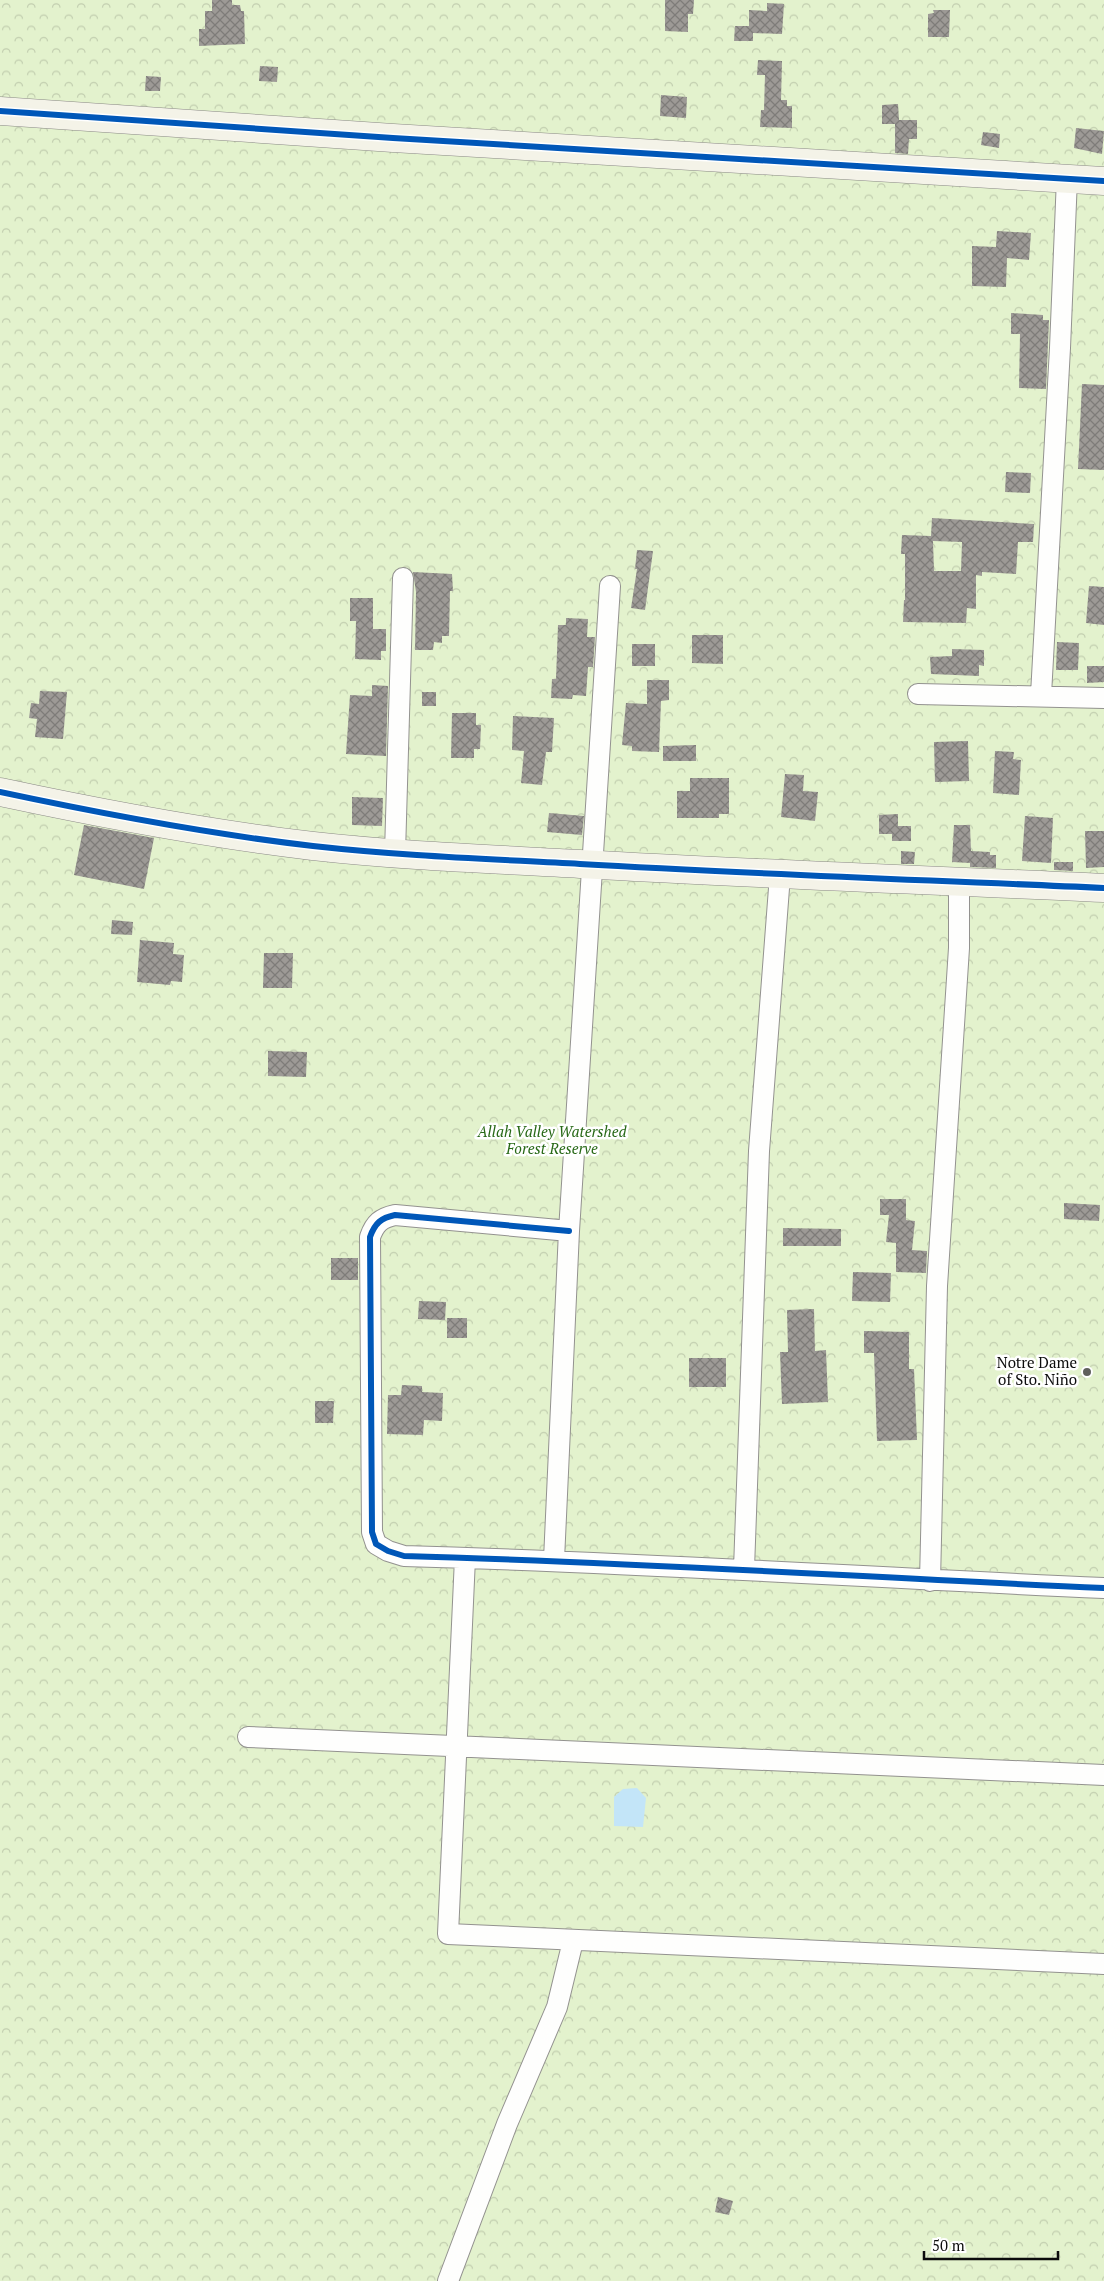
<svg xmlns="http://www.w3.org/2000/svg" width="1104" height="2281" font-family="'PT Serif',serif">
<defs>
<pattern id="park-crowns" width="20" height="18" patternUnits="userSpaceOnUse" patternTransform="scale(1.25)"><rect width="20" height="18" fill="#e3f2cd"/><path d="M2 6a3 3 0 1 1 6 0M12 15a3 3 0 1 1 6 0" fill="none" stroke="#c2ceaf"/></pattern>
<pattern id="building-cross-hatch" width="8" height="8" patternUnits="userSpaceOnUse" patternTransform="scale(1.25)"><rect width="8" height="8" fill="#9d9a96"/><path d="M0 0l8 8M0 8l8-8" fill="none" stroke="#7e7c79"/></pattern>
</defs>
<rect width="100%" height="100%" fill="#faf8f0"/>
<path fill="url(#park-crowns)" d="M0 0H1104V2281H0Z"/>
<path fill="#c3e5f8" d="M637 1788 646 1798 643 1827 614 1826V1797L623 1789Z"/>
<path fill="url(#building-cross-hatch)" fill-rule="evenodd" d="M212 0H232V5H240L241 11H244L245 44 199 46V29H205V11H212Z
M665 0H694L693 14H688V32L665 31Z
M767 3 784 4 782 34 753 33V41H734L735 26H749V10L767 11Z
M933 10H950L949 37H928V14L934 13Z
M758 60 782 61 781 100H787V106H792V128L760 127 761 110H764L765 75H757Z
M260 66 278 67 277 82 259 81Z
M146 76 161 77 160 91H145Z
M661 95 687 97 686 118 660 116Z
M898 104 899 120H917V139H909L908 154 895 153V124H882V105Z
M1076 128 1104 131 1102 154 1074 148Z
M983 132 1000 134 999 148 981 145Z
M997 231 1031 233 1029 260 1007 258 1006 287 972 286V246L996 247Z
M1011 313 1043 315V320H1049L1046 389 1019 388 1020 334H1011Z
M1082 384 1104 385V470L1078 469Z
M1006 472 1031 473 1030 493 1005 492Z
M932 518 1034 524 1033 542H1018L1016 574 982 572V576L976 575V609L967 608 966 623 903 622 904 600H905V554H901L902 535 931 536ZM933 541 962 542 961 571H934Z
M637 550 653 551 645 610 631 608 637 569H635Z
M413 572 452 574 453 591H450L449 636H442V643L434 642 433 650H415L416 592Z
M1089 586 1104 587V625L1086 623Z
M350 598H373V629H386V651H381V660L355 659 356 621H350Z
M566 618 588 619 587 637H595L593 667H588L586 696 573 695 572 699 551 698 552 679H556L558 625H566Z
M692 635H723V664L692 663Z
M1057 642 1079 643 1078 670H1056Z
M632 644H655V666H632Z
M952 649 984 650V666L979 665V676L931 674 930 657 952 656Z
M1087 666H1104V682L1087 683Z
M647 680H669V700L661 701 659 752 632 751V746L622 745 626 703 647 704Z
M372 685 388 686 386 756 346 754 350 695 372 696Z
M40 691 67 692 63 739 35 737 37 719 29 718 31 703 39 704Z
M422 692H436V706H422Z
M452 713H476V725H481L480 749H474V758H451Z
M513 716 554 718 552 752H546L542 785 521 783 524 751 512 750Z
M968 741 969 781 935 782 934 742Z
M696 745V761H663V746Z
M995 751 1014 752 1013 759 1021 760 1019 795 993 793Z
M785 774 804 775 803 791 818 792 815 821 781 817Z
M690 778H729V814H719V818H677V791H690Z
M352 797 383 798 382 826 352 825Z
M549 813 584 816 582 835 547 832Z
M898 814V826H911V841H892V834H879V815Z
M1025 816 1053 818 1051 863 1022 861Z
M84 825 154 838 144 889 74 875Z
M954 825H970L971 851 990 852V855H996V868L970 867V863L952 862Z
M1085 831H1104V867L1086 868Z
M901 851 915 852 914 864H901Z
M1054 862H1073V871L1054 870Z
M112 920 133 922 132 935 111 934Z
M140 940 174 943 173 954 184 955 182 982 171 981 170 985 137 982Z
M264 953H293L292 988H263Z
M268 1051 307 1052 306 1077 268 1076Z
M880 1199H906V1220L915 1221 912 1250 927 1251 926 1273 896 1272V1243L886 1242 889 1215H880Z
M1064 1203 1100 1205 1099 1221 1064 1219Z
M783 1228 841 1229V1246H783Z
M331 1258H358V1280H331Z
M853 1272 891 1273 890 1302 852 1301Z
M419 1301 446 1302 445 1320 418 1319Z
M814 1309 815 1351 826 1350 828 1402 782 1404 780 1352H788L787 1310Z
M447 1318H467V1338H447Z
M864 1331 909 1332V1369H914L917 1440 877 1441 874 1353H864Z
M689 1358H726V1387H689Z
M402 1385 422 1386V1392L443 1393 442 1421 424 1420 423 1435 387 1434 388 1395H401Z
M315 1401H334L333 1423H315Z
M718 2197 733 2201 729 2215 715 2212Z"/>
<g fill="none" stroke-linecap="round" stroke-linejoin="round">
<g stroke="#93928f" stroke-width="22">
<path id="street" d="M918 694 1104 698
M1041 695 1060 348 1067 178
M395 853 403 578
M569 1231 395 1215C381 1218 375 1223 370 1237L372 1532 376 1544 388 1551 404 1556C638 1562 871 1578 1104 1588
M465 1558 448 1934 1104 1964
M554 1560 569 1231 610 586
M744 1569 759 1151 780 875
M930 1581 937 1286 959 948V882
M248 1737 1104 1775
M448 2281 507 2124 557 2007 573 1941"/>
</g>
<g stroke="#8a8985" stroke-width="29">
<path id="secondary" d="M0 111 393 138 1104 181
M0 792C103 814 208 834 313 846 402 856 491 859 580 864 755 874 929 880 1104 888"/>
</g>
<use href="#street" stroke="#fefefd" stroke-width="20"/>
<use href="#secondary" stroke="#f4f3e8" stroke-width="28"/>
<g stroke="#fff" stroke-width="9">
<path id="cycleway" d="M0 111 393 138 1104 181
M0 792C103 814 208 834 313 846 402 856 491 859 580 864 755 874 929 880 1104 888
M569 1231 395 1215C381 1218 375 1223 370 1237L372 1532 376 1544 388 1551 404 1556C638 1562 871 1578 1104 1588"/>
</g>
<use href="#cycleway" stroke="#0057b8" stroke-width="6"/>
</g>
<circle fill="#5f5f5c" stroke="#fff" stroke-width="2" cx="1087" cy="1372" r="5"/>
<g text-anchor="middle" stroke-width="5" stroke-linejoin="round" paint-order="stroke">
<g font-size="15" font-style="italic" fill="#286917" stroke="#fff">
<text x="552" y="1137">Allah Valley Watershed<tspan x="552" dy="17">Forest Reserve</tspan></text>
</g>
<g font-size="15" fill="#0c0c0c" stroke="#fff" text-anchor="end">
<text x="1077" y="1368">Notre Dame<tspan x="1077" dy="17">of Sto. Niño</tspan></text>
</g>
</g>
<path d="M924 2251v8h134v-8" fill="none" stroke="#0c0c0c" stroke-width="2.5"/>
<text x="932" y="2251" font-size="15" fill="#0c0c0c" stroke="#ffffff" stroke-width="4" paint-order="stroke">50 m</text>
</svg>
